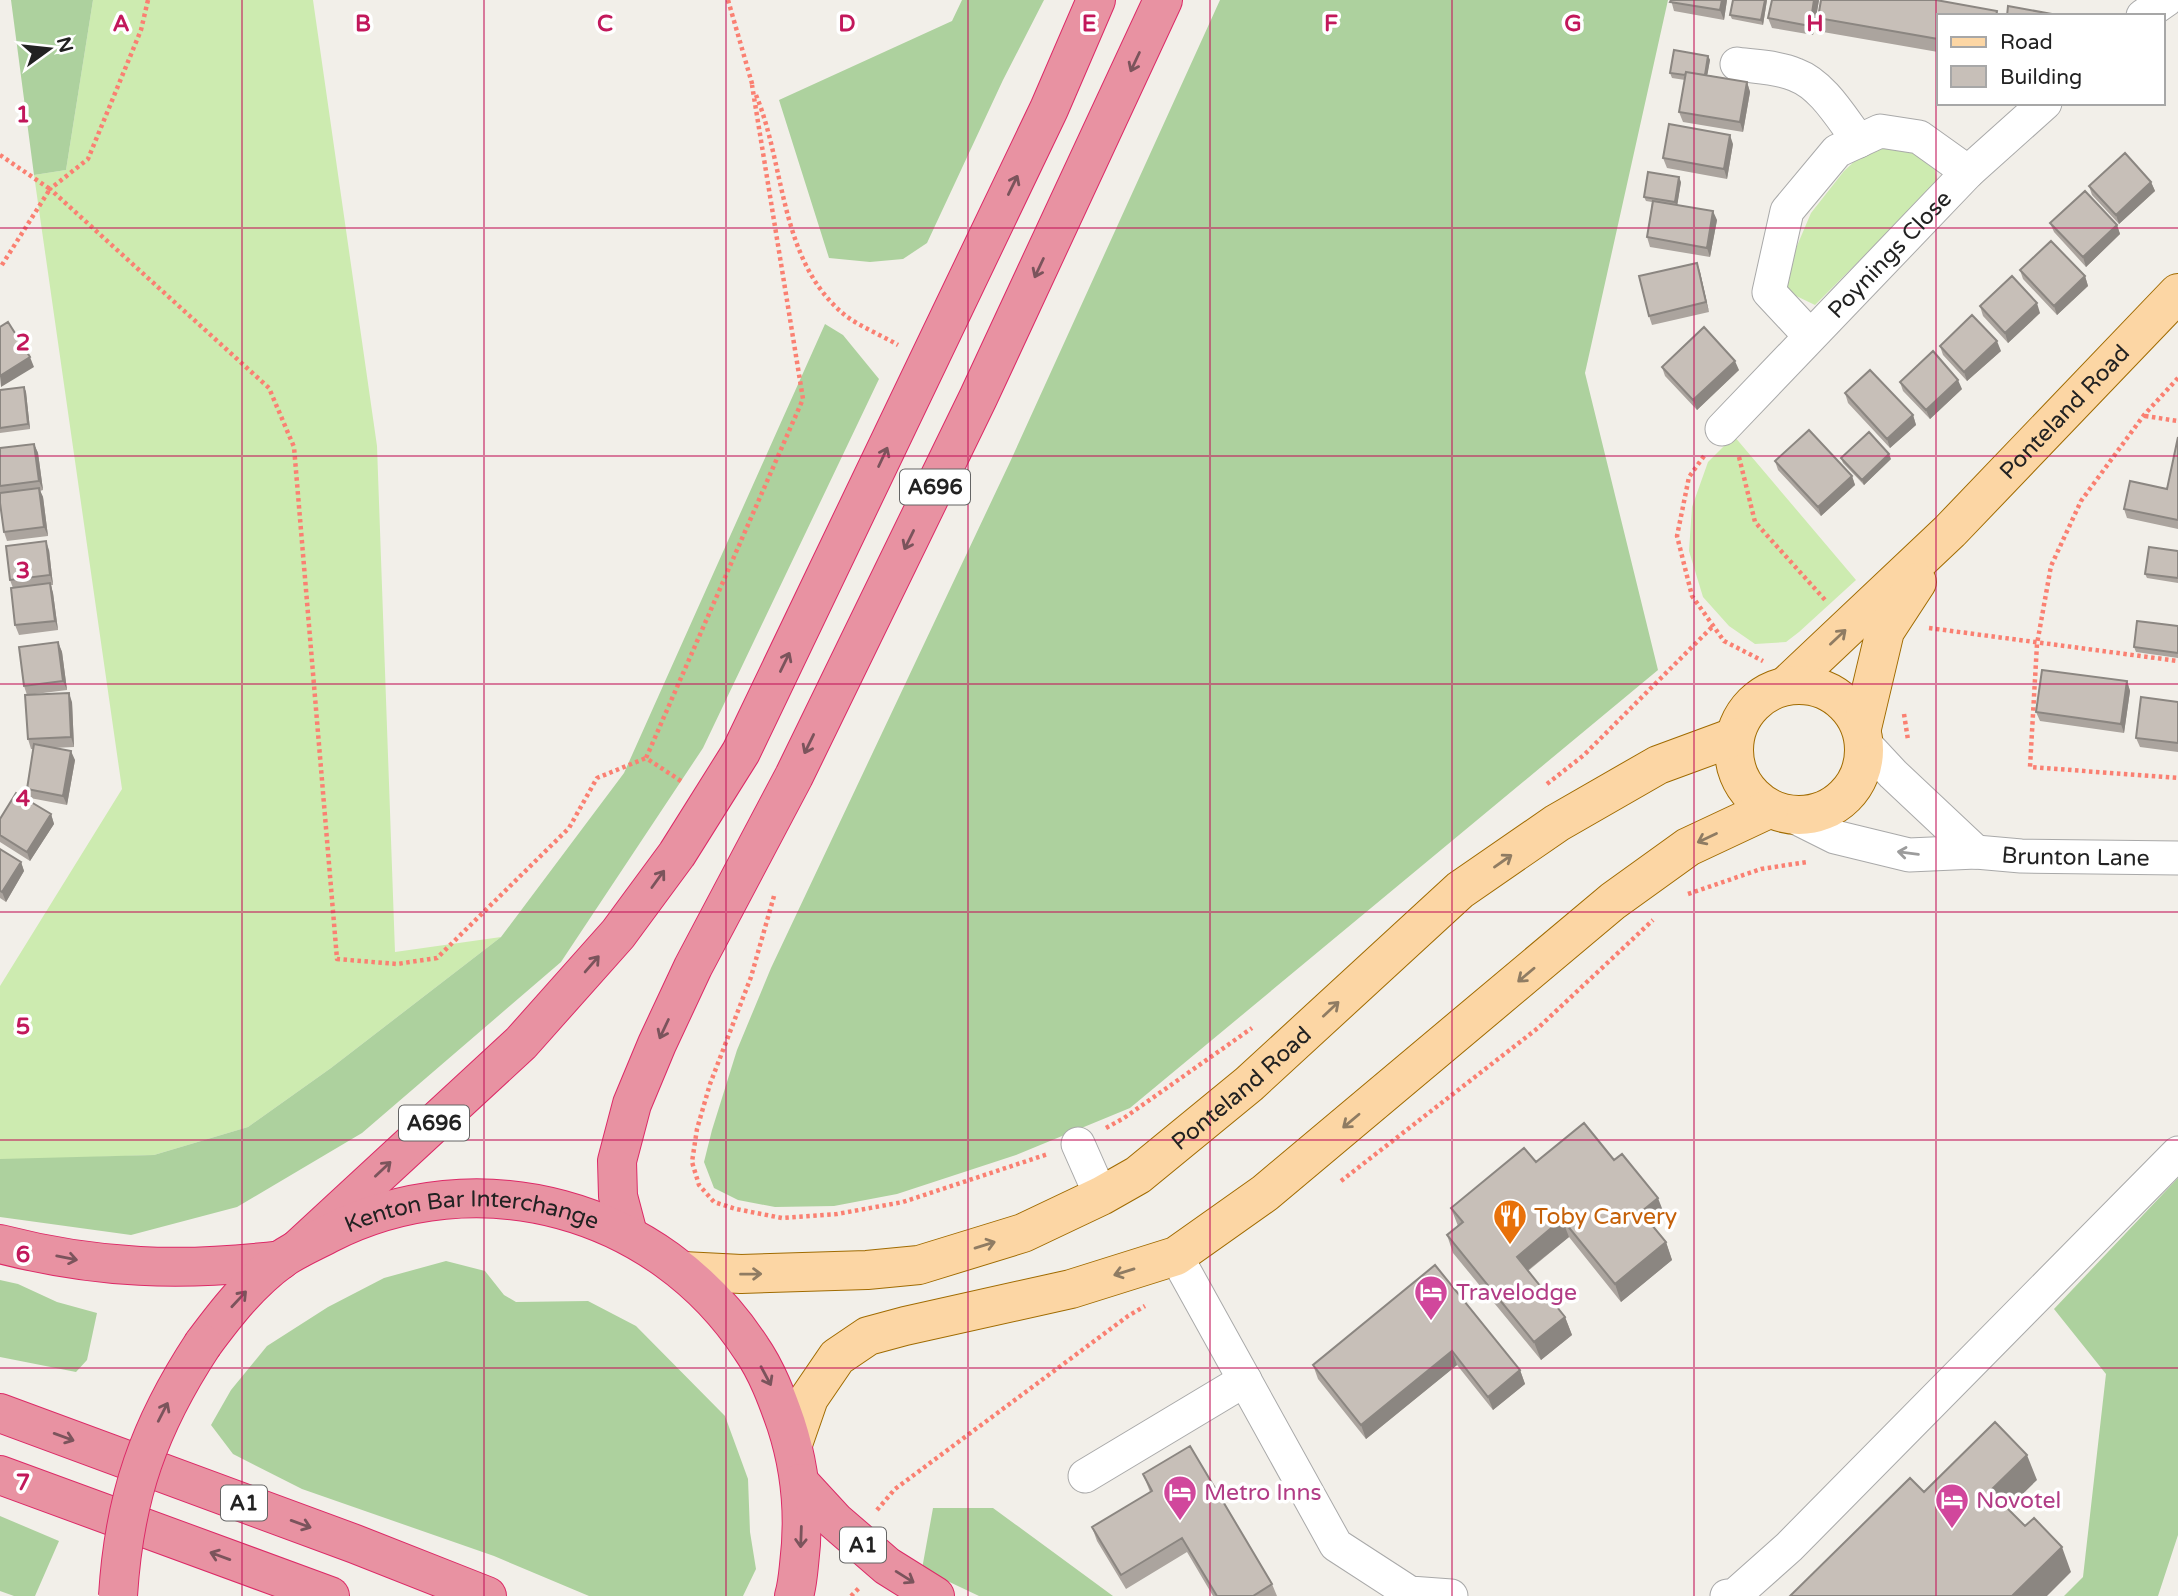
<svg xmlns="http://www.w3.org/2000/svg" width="2178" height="1596" font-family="'Varela Round',sans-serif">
<rect width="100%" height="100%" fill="#f2efe9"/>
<path fill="#cdebb0" d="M93 0H313L377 446 395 952 501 937 331 1068 248 1127 154 1155 10 1160 0 1159V986L122 789 34 175 66 170Z
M1874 143 1927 154 1934 167 1938 182 1815 305 1790 293 1782 281 1811 213 1844 171Z
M1734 436 1856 580 1799 632 1786 642 1755 644 1729 626 1703 597 1689 551 1692 507 1708 462Z"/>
<path fill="#add19e" d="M11 0H93L66 170 34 175Z
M962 0H1044L1003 80 927 243 903 259 870 262 829 258 779 100 952 21Z
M1220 0H1668L1585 373 1658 670 1130 1108 1016 1155 897 1194 834 1206 775 1207 738 1200 714 1188 704 1162 712 1130 737 1050 771 968 1010 462Z
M825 324 843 335 879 379 703 748 561 962 362 1133 237 1207 131 1235 0 1217V1159L154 1155 248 1127 331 1068 501 937 624 773Z
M2178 1178V1535L2158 1596H2064L2083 1577 2106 1374 2054 1309Z
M446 1261 485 1271 504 1295 516 1302 588 1301 636 1326 725 1416 748 1479 750 1532 756 1569 743 1596H589L494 1556 302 1489 233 1454 211 1425 231 1390 267 1346 328 1307 384 1278Z
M0 1280 18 1284 57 1302 97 1313 87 1360 76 1372 0 1357Z
M933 1508H993L1113 1596H979L922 1569Z
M0 1516 59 1541 35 1596H14L0 1591Z"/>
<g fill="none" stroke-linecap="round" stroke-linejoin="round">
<g stroke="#a9a9a9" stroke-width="35">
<g id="minor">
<path d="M2143 16 2166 0"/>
<path d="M1737 64C1757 67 1778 67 1796 75 1823 85 1842 119 1859 141"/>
<path d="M1810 336 1769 292 1787 211 1837 151 1880 131 1919 137 1968 172"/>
<path id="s1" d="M1722 429 1968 172 2045 103"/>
<path d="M1866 745 1893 774 1976 852"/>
<path id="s2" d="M1793 816 1835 837 1909 855 1976 852 2021 856 2178 858"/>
<path d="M1078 1144 1101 1196"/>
<path d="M1176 1256 1336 1545 1410 1593 1451 1596"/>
<path d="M1085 1476 1245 1380"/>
<path d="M1727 1596 1735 1595 1789 1547 2178 1153"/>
</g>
</g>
<g stroke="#a06b00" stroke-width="40">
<g id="major">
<path id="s3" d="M1788 684 1950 531 2178 293"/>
<circle cx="1799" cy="750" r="65"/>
<path d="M1862 728 1885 631 1917 582"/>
<path id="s4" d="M683 1271 741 1274 867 1270 919 1265 1023 1233 1101 1196 1138 1175 1249 1084 1460 890 1557 823 1658 765 1734 737"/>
<path d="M793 1444 809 1398 837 1357 868 1336 905 1326 1071 1289 1176 1256 1265 1193 1613 901 1688 847 1769 809"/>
</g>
</g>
<g stroke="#dc2a67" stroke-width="40">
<g id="highway">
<path d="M628 1234 618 1196 617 1161 632 1104 657 1044 693 967 794 776 978 398 1163 0"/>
<path d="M0 1244C97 1269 182 1272 281 1260"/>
<path d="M298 1249 521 1043 618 934 677 854 741 752 1049 109 1096 0"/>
<path id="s5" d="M203 1344C226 1313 250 1282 282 1259 296 1249 313 1242 328 1234 478 1158 659 1207 751 1348 767 1371 777 1398 786 1424 801 1470 805 1517 799 1565 798 1575 797 1586 794 1596"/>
<path d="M0 1413 355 1544 487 1596"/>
<path d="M0 1475 330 1596"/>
<path d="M800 1483 835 1521 887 1566 935 1596"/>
</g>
</g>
<path stroke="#fa8072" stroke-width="4.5" stroke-dasharray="3.5 3.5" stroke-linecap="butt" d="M148 0 141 30 88 159 50 189 269 388 294 447 337 959 397 964 437 958 569 828 597 778 646 758
M728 0 753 87
M756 95C786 168 779 262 846 316 861 327 881 335 898 345
M0 155 50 189 0 268
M2178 378 2144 415 2081 501 2051 566 2037 644 2030 767 2178 778
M2145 416 2178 421
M1704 456 1689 477 1677 536 1692 596 1724 641 1763 661
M1739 457 1755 522 1826 601
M1929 628 2178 661
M1904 714 1908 740
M681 781 646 758 803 399 752 85
M1547 784 1584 755 1713 626
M1688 894 1761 869 1807 862
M774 896 751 977 710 1084 697 1129 692 1162 699 1185 714 1202 736 1209 782 1218 837 1214 903 1202 1048 1154
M1106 1128 1124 1118 1252 1028
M1341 1181 1538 1028 1653 920
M877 1510 895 1489 1128 1316 1145 1306
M851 1596 859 1588"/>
<use href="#minor" stroke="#fff" stroke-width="33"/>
<use href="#major" stroke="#fcd6a4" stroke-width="38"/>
<use href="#highway" stroke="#e892a2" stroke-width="38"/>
<g stroke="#dc2a67" stroke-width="40" stroke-linecap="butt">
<path id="highway-bridge" d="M118 1596C124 1497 149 1426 203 1344"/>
</g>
<use href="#highway-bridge" stroke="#e892a2" stroke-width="38"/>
</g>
<path fill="#aba49e" d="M1671 0H1727L1724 20 1674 11Z
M1767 0 1763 25 1732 19 1730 15Z
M1819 0 1813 35 1772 28 1768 18Z
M1997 11 1999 16H1938V52L1823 32 1818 18Z
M1708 56 1710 60 1707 75 1747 82 1750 92 1743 132 1683 122 1679 112 1685 80 1672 78 1670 73Z
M1733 144 1727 179 1667 168 1663 158Z
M1681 182 1677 205 1717 220 1710 257 1650 247 1647 237 1652 202 1646 201 1644 197Z
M2151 182 2155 191 2119 224 2092 195 2089 186Z
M2050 223 2117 225 2120 234 2086 267 2054 232Z
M1697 263 1700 272 1709 312 1652 325 1649 316Z
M2020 270 2085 276 2088 286 2057 315 2023 279Z
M1980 306 2040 313 2008 343 1983 316Z
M1940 346 2001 351 1967 381 1943 355Z
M1662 367 1739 370 1697 410 1665 376Z
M1900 382 1962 389 1930 419 1903 391Z
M24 387 26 392 30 429 0 433V390Z
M1845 393 1913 415 1916 425 1890 448 1848 403Z
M2178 437V529L2127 518 2124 509 2167 489Z
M34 444 38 453 43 490 40 491 43 497 48 536 7 541 4 532 0 503V448Z
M1841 458 1891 459 1864 485 1843 463Z
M1775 461 1852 476 1855 485 1821 516 1778 470Z
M49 550 53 585H51L53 593 58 630 19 635 15 625 13 588 10 580Z
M2178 551V583L2147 578 2145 574Z
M2178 626V658L2136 652 2134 647Z
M58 642 62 652 67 690 27 695 24 686Z
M2127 681 2130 691 2124 733 2040 721 2036 712Z
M72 702 74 747 53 748 75 760 67 805 30 798 27 789 33 749H31L28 739Z
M2178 702V752L2140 747 2136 738Z
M51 814 54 824 30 861 0 842V819Z
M0 849 21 862 24 871 6 902 0 898Z
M1536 1162 1665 1216 1653 1226 1666 1242 1672 1260 1621 1302 1569 1237 1528 1271 1565 1317 1572 1335 1541 1360 1453 1253 1447 1235 1458 1226 1451 1208Z
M1435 1265 1520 1370 1525 1384 1493 1410 1457 1365 1366 1439 1318 1379 1313 1365Z
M1143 1474 1272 1584 1277 1596H1213L1187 1552 1126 1589 1097 1541 1092 1527 1150 1492Z"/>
<path fill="#8b8681" d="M1722 0H1727L1724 20 1720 10Z
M1765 0H1767L1763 25 1761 20Z
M1814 0H1819L1813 35 1810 26Z
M1708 56 1710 60 1706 83 1704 79Z
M1747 82 1750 92 1743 132 1740 122Z
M1730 135 1733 144 1727 179 1724 169Z
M1679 177 1681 182 1677 207 1675 202Z
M2151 182 2155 191 2119 224 2116 215Z
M1713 211 1717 220 1710 257 1707 248Z
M2117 225 2120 234 2086 267 2083 257Z
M1697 263 1700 272 1709 312 1706 302Z
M2085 276 2088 286 2057 315 2054 306Z
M2037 303 2040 313 2008 343 2005 333Z
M1997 341 2001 351 1967 381 1964 372Z
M30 357 34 367 1 387 0 376Z
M1735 361 1739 370 1697 410 1693 400Z
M1958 380 1962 389 1930 419 1926 410Z
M24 387 26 392 30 429 28 424Z
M1913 415 1916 425 1890 448 1887 439Z
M34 444 38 453 43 490 39 481Z
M1889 454 1891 459 1864 485 1862 480Z
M1852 476 1855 485 1821 516 1818 507Z
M39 488 43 497 48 536 44 527Z
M46 541 49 550 53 585 50 575Z
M50 583 53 593 58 630 55 621Z
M58 642 62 652 67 690 63 681Z
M2127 681 2130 691 2124 733 2121 724Z
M69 693 72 702 74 747 71 737Z
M71 751 75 760 67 805 63 796Z
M51 814 54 824 30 861 27 852Z
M21 862 24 871 6 902 2 892Z
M1658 1198 1665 1216 1648 1230 1641 1212Z
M1562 1219 1569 1237 1523 1274 1517 1257Z
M1666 1242 1672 1260 1621 1302 1615 1284Z
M1565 1317 1572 1335 1541 1360 1534 1342Z
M1452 1351 1457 1365 1366 1439 1361 1425Z
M1520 1370 1525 1384 1493 1410 1488 1397Z
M2027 1455 2037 1480 2000 1516 1990 1491Z
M2062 1547 2071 1572 2047 1596H2012Z"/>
<path fill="#c7bfb8" stroke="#8b8681" stroke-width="2" d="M1671 0H1722L1720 10 1670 2Z
M1733 0H1765L1761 20 1730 15Z
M1772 0H1814L1810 26 1768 18Z
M1821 0H1936L1997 11 1996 16H1938V39L1818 18Z
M2008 6 2052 14 2051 16H2007Z
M1674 50 1708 56 1705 75 1686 72 1685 75 1670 73Z
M1686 72 1747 82 1740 122 1679 112Z
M1669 124 1730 135 1724 169 1663 158Z
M2125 153 2151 182 2116 215 2089 186Z
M1648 172 1679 177 1675 202 1644 197Z
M2085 191 2117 225 2083 257 2050 223Z
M1653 201 1713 211 1707 248 1647 237Z
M2051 241 2085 276 2054 306 2020 270Z
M1697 263 1706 302 1649 316 1639 276Z
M2012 276 2037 303 2005 333 1980 306Z
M1972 315 1997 341 1964 372 1940 346Z
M8 322 30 357 0 376V327Z
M1704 327 1735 361 1693 400 1662 367Z
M1933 351 1958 380 1926 410 1900 382Z
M1870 370 1913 415 1887 439 1845 393Z
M24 387 28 424 0 428V390Z
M1809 430 1852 476 1818 507 1775 461Z
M1869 432 1889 454 1862 480 1841 458Z
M2178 437V520L2124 509 2130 481 2167 489Z
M34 444 39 481 0 486V448Z
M39 488 44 527 4 532 0 503V493Z
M46 541 50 575 10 580 6 546Z
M2149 547 2178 551V578L2145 574Z
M50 583 55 621 15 625 11 588Z
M2137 621 2178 626V653L2134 647Z
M58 642 63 681 24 686 19 647Z
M2042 670 2127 681 2121 724 2036 712Z
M69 693 71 737 28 739 25 695Z
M2141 697 2178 702V743L2136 738Z
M34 744 71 751 63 796 27 789Z
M16 793 51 814 27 852 0 835V819Z
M0 849 21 862 2 892 0 891Z
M1584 1123 1614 1160 1622 1154 1658 1198 1641 1212 1666 1242 1615 1284 1562 1219 1517 1257 1565 1317 1534 1342 1447 1235 1463 1222 1451 1208 1524 1148 1536 1162Z
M1435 1265 1520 1370 1488 1397 1452 1351 1361 1425 1313 1365Z
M1995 1422 2027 1455 1990 1491 2025 1526 2034 1518 2062 1547 2012 1596H1790L1910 1478 1924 1492Z
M1190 1446 1272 1584 1253 1596H1217L1182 1538 1121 1575 1092 1527 1152 1491 1143 1474Z"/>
<defs><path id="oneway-shaft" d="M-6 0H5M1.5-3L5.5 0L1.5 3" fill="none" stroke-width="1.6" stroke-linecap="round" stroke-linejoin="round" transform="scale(1.75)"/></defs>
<g stroke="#7b545c">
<use href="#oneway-shaft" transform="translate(1135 62) rotate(115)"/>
<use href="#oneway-shaft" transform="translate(1013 185) rotate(-64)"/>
<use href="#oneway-shaft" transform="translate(1039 268) rotate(115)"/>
<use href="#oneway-shaft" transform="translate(883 457) rotate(-65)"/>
<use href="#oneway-shaft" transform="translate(909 540) rotate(116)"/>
<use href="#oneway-shaft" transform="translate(785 662) rotate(-64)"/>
<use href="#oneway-shaft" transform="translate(809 744) rotate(116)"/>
<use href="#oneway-shaft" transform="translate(658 879) rotate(-54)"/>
<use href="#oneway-shaft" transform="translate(592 964) rotate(-49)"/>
<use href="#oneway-shaft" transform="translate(664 1029) rotate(115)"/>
<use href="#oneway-shaft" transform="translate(383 1169) rotate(-43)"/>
<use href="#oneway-shaft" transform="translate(67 1258) rotate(11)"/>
<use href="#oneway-shaft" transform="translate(239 1299) rotate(-47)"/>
<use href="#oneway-shaft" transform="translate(766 1376) rotate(62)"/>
<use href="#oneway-shaft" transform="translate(163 1412) rotate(-63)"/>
<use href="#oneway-shaft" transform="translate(64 1437) rotate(20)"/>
<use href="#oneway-shaft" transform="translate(301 1524) rotate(20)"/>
<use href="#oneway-shaft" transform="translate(801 1537) rotate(92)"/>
<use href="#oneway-shaft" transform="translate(220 1556) rotate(-160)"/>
<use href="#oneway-shaft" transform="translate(905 1577) rotate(32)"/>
</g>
<g stroke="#8f7c63">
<use href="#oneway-shaft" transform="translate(1838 637) rotate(-43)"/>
<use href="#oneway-shaft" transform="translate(1707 838) rotate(155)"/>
<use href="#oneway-shaft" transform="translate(1503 861) rotate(-35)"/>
<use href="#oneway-shaft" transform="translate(1526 975) rotate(140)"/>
<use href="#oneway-shaft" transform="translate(1331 1009) rotate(-43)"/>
<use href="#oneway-shaft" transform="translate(1351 1121) rotate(140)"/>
<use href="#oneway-shaft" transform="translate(985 1245) rotate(-17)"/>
<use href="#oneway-shaft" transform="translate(1124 1272) rotate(163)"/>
<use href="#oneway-shaft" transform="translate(751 1274) rotate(-1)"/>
</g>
<use stroke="#9c9c9c" href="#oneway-shaft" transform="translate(1908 853) rotate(-173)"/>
<path fill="none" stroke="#c2185b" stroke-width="2" stroke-opacity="0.55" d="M242 0V1596M484 0V1596M726 0V1596M968 0V1596M1210 0V1596M1452 0V1596M1694 0V1596M1936 0V1596M0 228H2178M0 456H2178M0 684H2178M0 912H2178M0 1140H2178M0 1368H2178"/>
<defs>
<g id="restaurant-pin" transform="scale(1.75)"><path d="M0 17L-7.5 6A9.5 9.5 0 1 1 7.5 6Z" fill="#e8710a" stroke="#fff"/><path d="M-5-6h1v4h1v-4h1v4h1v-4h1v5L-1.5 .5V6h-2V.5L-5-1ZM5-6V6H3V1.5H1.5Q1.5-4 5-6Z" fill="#fff"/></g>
<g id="hotel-pin" transform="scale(1.75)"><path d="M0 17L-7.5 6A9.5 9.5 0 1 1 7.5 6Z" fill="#d1479c" stroke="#fff"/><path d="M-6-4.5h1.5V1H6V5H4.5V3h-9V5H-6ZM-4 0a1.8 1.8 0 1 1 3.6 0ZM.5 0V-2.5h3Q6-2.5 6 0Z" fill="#fff"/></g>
</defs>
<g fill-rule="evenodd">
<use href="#restaurant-pin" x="1510" y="1216"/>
<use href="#hotel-pin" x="1431" y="1292"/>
<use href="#hotel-pin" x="1180" y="1492"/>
<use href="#hotel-pin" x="1952" y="1500"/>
</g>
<g text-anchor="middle" stroke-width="7" stroke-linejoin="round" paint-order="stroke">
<g fill="#fff" stroke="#646464" stroke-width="2">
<rect x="900" y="469.5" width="70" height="35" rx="5"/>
<rect x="399" y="1105.5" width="70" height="35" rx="5"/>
<rect x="221" y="1485.5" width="46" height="35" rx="5"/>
<rect x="840" y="1527.5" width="46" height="35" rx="5"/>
</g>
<g font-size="21" font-weight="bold" fill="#222">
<text x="935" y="494">A696</text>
<text x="434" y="1130">A696</text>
<text x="244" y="1510">A1</text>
<text x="863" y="1552">A1</text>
</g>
<g font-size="23" fill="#222" stroke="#fff">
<text dy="8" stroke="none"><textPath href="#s1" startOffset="242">Poynings Close</textPath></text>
<text dy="8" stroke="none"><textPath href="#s3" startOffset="388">Ponteland Road</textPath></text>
<text dy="8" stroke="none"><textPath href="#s2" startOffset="290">Brunton Lane</textPath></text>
<text dy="8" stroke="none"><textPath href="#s4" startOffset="609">Ponteland Road</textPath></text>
<text dy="8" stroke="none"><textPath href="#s5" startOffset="318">Kenton Bar Interchange</textPath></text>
</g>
<g font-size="23" fill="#c56008" stroke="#fff" text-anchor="start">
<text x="1534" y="1224">Toby Carvery</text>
</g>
<g font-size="23" fill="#b23c85" stroke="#fff" text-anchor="start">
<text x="1456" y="1300">Travelodge</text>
<text x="1204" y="1500">Metro Inns</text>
<text x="1976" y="1508">Novotel</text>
</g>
</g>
<g font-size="23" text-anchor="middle" font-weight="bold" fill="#c2185b" stroke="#fff" stroke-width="7" stroke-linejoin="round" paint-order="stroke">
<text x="121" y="31">A</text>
<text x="363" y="31">B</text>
<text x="605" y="31">C</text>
<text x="847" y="31">D</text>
<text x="1089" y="31">E</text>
<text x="1331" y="31">F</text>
<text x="1573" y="31">G</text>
<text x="1815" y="31">H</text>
<text x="23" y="122">1</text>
<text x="23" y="350">2</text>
<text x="23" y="578">3</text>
<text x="23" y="806">4</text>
<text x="23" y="1034">5</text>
<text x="23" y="1262">6</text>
<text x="23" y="1490">7</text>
</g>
<rect x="1937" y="14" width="228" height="91" fill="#ffffff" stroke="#a7a7a7" stroke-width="2"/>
<rect x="1951" y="37" width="35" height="10" fill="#fcd6a4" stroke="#a7a7a7" stroke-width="2"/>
<text x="2000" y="49" font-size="21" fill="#222222">Road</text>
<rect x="1951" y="66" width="35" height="21" fill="#c7bfb8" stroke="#a7a7a7" stroke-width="2"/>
<text x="2000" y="84" font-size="21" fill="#222222">Building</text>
<g transform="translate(49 49) rotate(75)" stroke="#ffffff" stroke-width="5" paint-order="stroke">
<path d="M0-5L12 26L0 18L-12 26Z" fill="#222222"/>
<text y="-10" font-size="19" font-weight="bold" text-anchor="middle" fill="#222222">N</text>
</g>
</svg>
